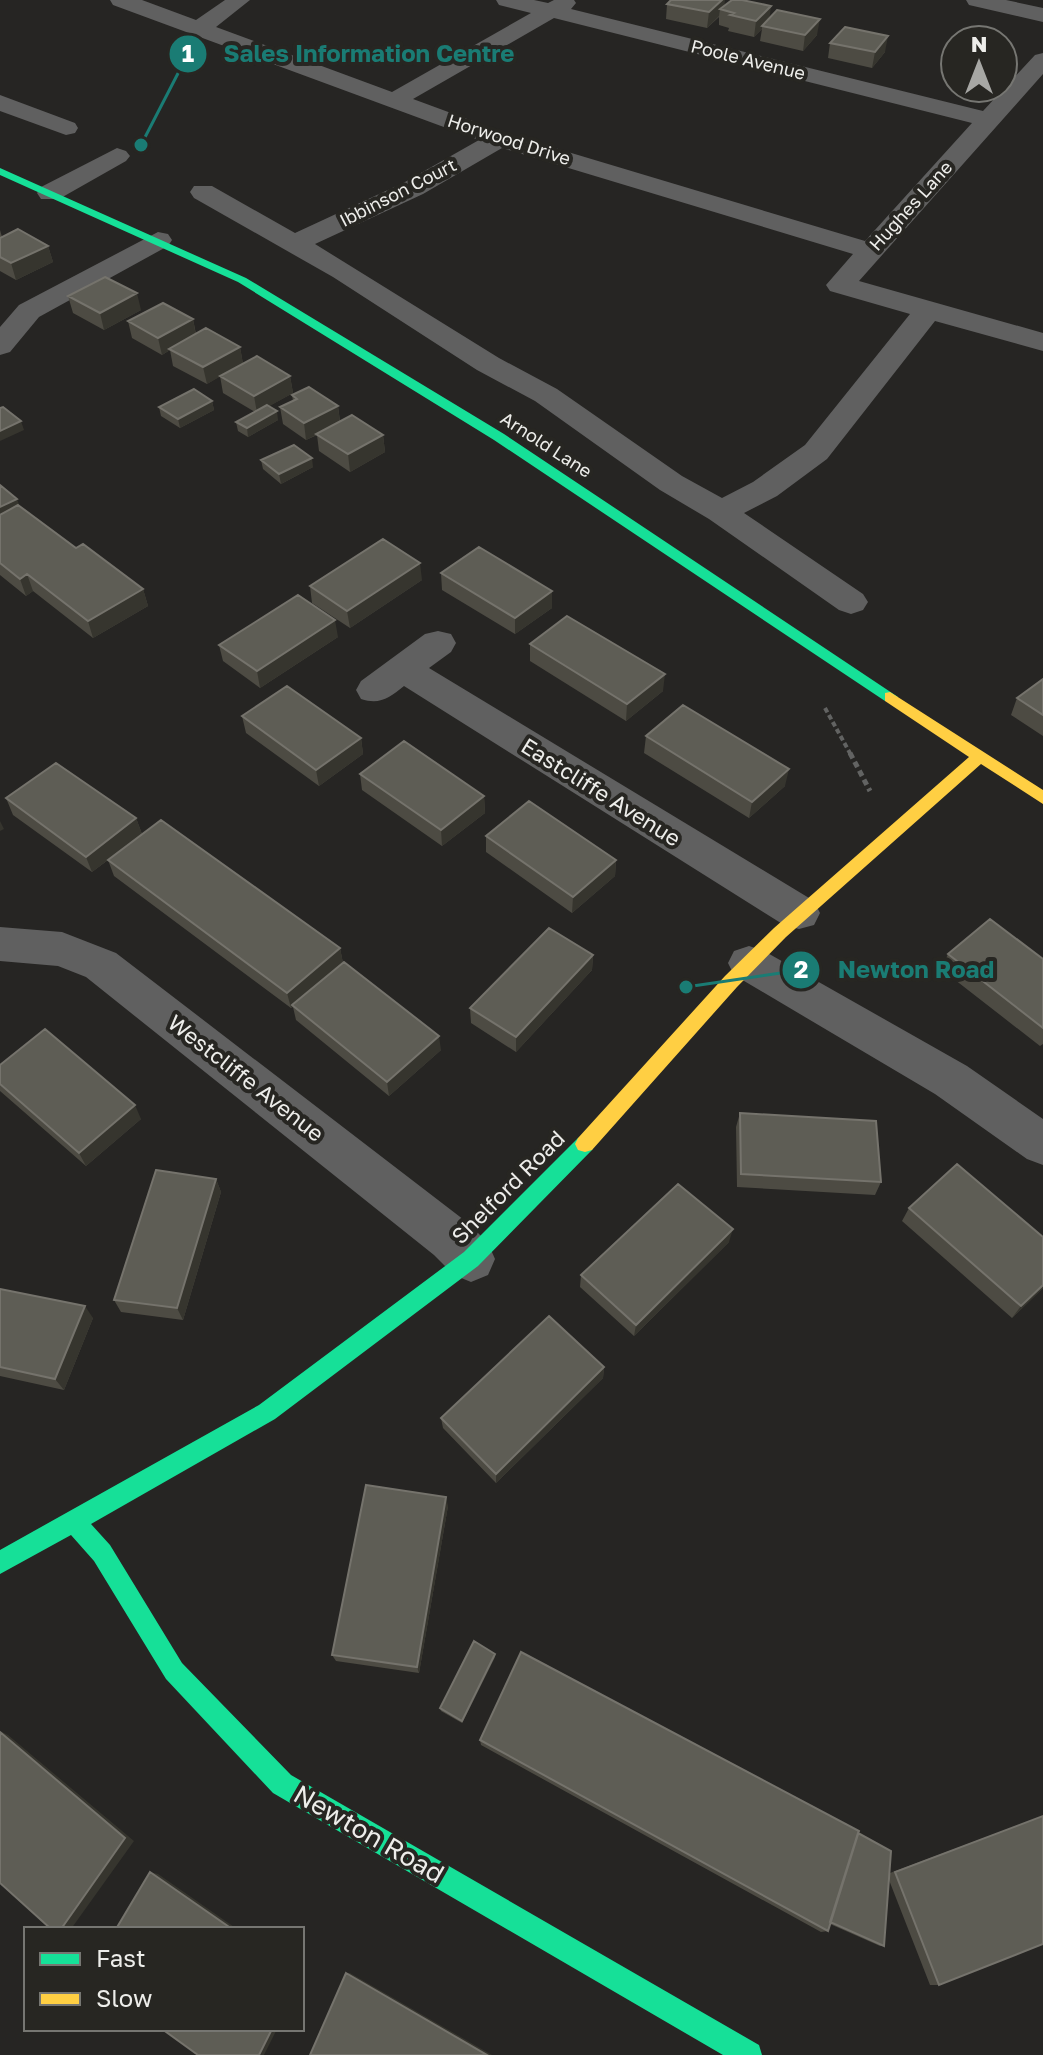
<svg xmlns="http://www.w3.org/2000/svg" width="1043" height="2055" font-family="'Golos Text',sans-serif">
<rect width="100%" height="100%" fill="#262523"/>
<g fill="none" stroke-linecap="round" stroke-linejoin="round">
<path stroke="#626362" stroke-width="4" stroke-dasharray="5 3" stroke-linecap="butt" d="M825 708 851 755"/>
<path stroke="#626362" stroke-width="5" stroke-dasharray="6 4" stroke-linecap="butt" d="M850 753 870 791"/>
<path fill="#606060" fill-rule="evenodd" d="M110 0H142L196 20 225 0H250L216 27 392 92 531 13 499 5 496 0H534L548 3 554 0H574L576 3 571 9 983 111 1035 55 1043 53V74L859 281 1043 333V351L935 321 827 459 777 496 744 513 863 594 868 602 863 610 851 614 839 610 709 519 660 490 535 401 477 370 333 277 194 198 190 192 194 186H212L295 233 405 182 479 140 113 5ZM554 18 972 123 865 241 508 134 413 99ZM502 148 853 254 826 285 830 291 910 314 805 445 753 482 722 498 682 476 557 389 499 358 315 244 423 194Z
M966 0H1006L1043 8V22L969 5Z
M0 95 75 123 78 128 75 133 66 135 0 111Z
M117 148 126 151 130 156 126 161 59 199H41L37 193 41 187Z
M158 232 168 234 172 240 168 246 39 317 10 352 0 355V327L19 305Z
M438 631 451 634 456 643 451 652 429 668 814 901 820 913 814 925 799 929 784 925 404 686C389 698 380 705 361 699L356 690 361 681 425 634Z
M0 927 62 932 116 953 468 1223 488 1243 495 1259 488 1275 471 1282 454 1275 434 1255 86 977 58 966 0 961Z
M749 946 764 951 967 1066 1043 1119V1165L1027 1159 935 1094 734 975 728 963 734 951Z"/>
<path fill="#16e098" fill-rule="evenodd" d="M0 168 246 278 504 434 898 697 895 701H885L494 440 238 282 0 175Z
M585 1136 592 1138 595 1144 592 1150 478 1266 275 1419 91 1524 110 1545 182 1663 291 1775 759 2045 762 2055H723L273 1793 166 1679 94 1561 71 1535 0 1574V1550L259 1405 464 1252 578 1138Z"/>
<path fill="#ffcf43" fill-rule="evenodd" d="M890 692 1043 790V804L981 764 786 937 737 987 592 1150 585 1152 578 1150 575 1144 578 1138 725 976 774 928 969 757 885 701V693Z"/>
</g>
<path fill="#4d4b43" d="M667 4 724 6 769 19 817 35 803 51 760 41 762 29 754 37 728 31 729 28 719 25V17L707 28 666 19Z
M830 43 885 52 872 68 828 58Z
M0 230 2 237 48 246 53 262 16 280 0 271Z
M68 296 141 310 104 330 73 313Z
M193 319 196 334 240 347 243 364 290 376 293 393 269 406 278 420 248 437 238 431 236 422 255 412 223 393 220 376 207 384 173 366 170 350 162 355 132 338 128 321Z
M292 395 338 406 340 421 383 435 385 452 350 472 319 451 317 435 306 440 283 424 280 407 293 401Z
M212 401 214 410 180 428 161 416 159 407Z
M261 460 313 467 281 484 263 469Z
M0 485 20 506 76 548 143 589 148 606 93 638 33 591 26 596 0 575Z
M441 573 552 608 515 634 442 590Z
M422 580 350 628 312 603 310 586Z
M338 637 260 688 223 661 219 645Z
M530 644 663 691 626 721 530 661Z
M1043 679V736L1011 715 1017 698Z
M242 716 361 738 363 754 319 786 246 733Z
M646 736 785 786 749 818 644 753Z
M360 774 484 796 485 813 442 846 362 790Z
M6 798 136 818 142 834 340 948 343 963 441 1050 389 1096 296 1020 293 1007 291 1008 114 876 108 860 92 872 13 815Z
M486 836 616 860 615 876 572 913 486 852Z
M948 954 1043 959V1044L1040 1046 941 969Z
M593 955 592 970 516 1052 471 1023 470 1008Z
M0 1065 141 1119 86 1166 0 1091Z
M740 1113 881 1182 875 1195 737 1187 736 1127Z
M216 1179 221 1192 183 1320 121 1312 114 1300Z
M909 1208 1043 1288 1012 1318 902 1221Z
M729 1242 634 1336 580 1287 581 1275Z
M0 1289 93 1318 64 1390 0 1376Z
M604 1367 603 1378 496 1483 443 1428 441 1418Z
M448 1506 419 1673 336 1661 332 1655Z
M495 1654V1657L462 1723 441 1711 440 1708Z
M480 1740 858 1833 890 1873 1043 1816V1944L939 1985H930L889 1880 884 1946H880L830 1924 828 1931 821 1932 481 1745Z"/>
<path fill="#36352e" d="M722 0H725L724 10 720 9 719 16 707 28 709 12Z
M771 6 769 22 762 26V29L754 37 756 21Z
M820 19 817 35 803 51 805 35Z
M888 36 885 52 872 68 875 52Z
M48 246 53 262 16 280 11 263Z
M137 293 141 310 104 330 100 313Z
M193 319 196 336 169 349 170 350 162 355 158 338Z
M240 347 243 364 207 384 203 367Z
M290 376 293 393 257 413 254 396Z
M212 401 214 410 180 428 178 419Z
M338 406 340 423 306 440 304 423Z
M277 411 278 420 248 437 247 428Z
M21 421 24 430 0 441V431Z
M383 435 385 452 350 472 348 454Z
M312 458 313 467 281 484 279 474Z
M17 499 23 516 0 528V507Z
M420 563 422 580 350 628 347 611Z
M27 574 33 591 26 596 20 579Z
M143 589 148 606 93 638 88 621Z
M552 591V608L515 634V618Z
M335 620 338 637 260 688 257 671Z
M665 674 663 691 626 721 627 704Z
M361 738 363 754 319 786 316 770Z
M789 769 785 786 749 818 752 802Z
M484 796 485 813 442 846 441 830Z
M136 818 142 834 92 872 86 857Z
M0 821 4 829 0 831Z
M616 860 615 876 572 913 573 897Z
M340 948 343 963 291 1008 287 993Z
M593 955 592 970 516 1052V1037Z
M439 1036 441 1050 389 1096 387 1082Z
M135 1105 141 1119 86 1166 79 1153Z
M216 1179 221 1192 183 1320 177 1308Z
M733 1229 729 1242 634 1336 636 1325Z
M1043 1285V1288L1012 1318 1021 1306Z
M85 1306 93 1318 64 1390 55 1379Z
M604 1367 603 1378 496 1483V1474Z
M446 1497 448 1506 419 1673 417 1667Z
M495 1654V1657L462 1723V1721Z
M0 1731 8 1735 134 1841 71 1929H61Z
M150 1872 158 1874 237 1929H232Z
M346 1973H350L492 2055H487Z
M272 2029H277L264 2055H259Z"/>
<path fill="#5e5d55" stroke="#75736c" stroke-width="2" d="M671 0H722L709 12 667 4Z
M732 0H742L771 6 756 21 730 15 734 13 720 9Z
M777 10 820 19 805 35 762 26Z
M845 27 888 36 875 52 830 43Z
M18 229 48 246 11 263 0 257V238Z
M105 277 137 293 100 313 68 296Z
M163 303 193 319 158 338 128 321Z
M206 328 240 347 203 367 169 349Z
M257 356 290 376 254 396 220 376Z
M309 387 338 406 304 423 280 407 297 399 292 395Z
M194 389 212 401 178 419 159 407Z
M267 405 277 411 247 428 236 422Z
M3 407 21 421 0 431V408Z
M352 415 383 435 348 454 316 434Z
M294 445 312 458 279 474 261 460Z
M0 485 17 499 0 507Z
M18 505 76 548 83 544 143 589 88 621 27 574 20 579 0 563V515Z
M383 539 420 563 347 611 310 586Z
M479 547 552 591 515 618 441 573Z
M298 595 335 620 257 671 219 645Z
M567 616 665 674 627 704 530 644Z
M1043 679V715L1017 698Z
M287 686 361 738 316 770 242 716Z
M683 705 789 769 752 802 646 736Z
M404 741 484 796 441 830 360 774Z
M56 763 136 818 86 857 6 798Z
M529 801 616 860 573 897 486 836Z
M161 820 340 948 287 993 108 860Z
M990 919 1043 959V1028L948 954Z
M549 928 593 955 516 1037 470 1008Z
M344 962 439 1036 387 1082 292 1005Z
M45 1029 135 1105 79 1153 0 1084V1065Z
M740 1113 876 1121 881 1182 741 1174Z
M957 1164 1043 1237V1285L1021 1306 909 1208Z
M156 1170 216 1179 177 1308 114 1300Z
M678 1184 733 1229 636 1325 581 1275Z
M0 1289 85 1306 55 1379 0 1367Z
M549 1316 604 1367 496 1474 441 1418Z
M366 1485 446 1497 417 1667 332 1655Z
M474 1641 495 1654 462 1721 440 1708Z
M521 1652 859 1831 828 1931 480 1740Z
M0 1732 125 1838 61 1929H51L0 1883Z
M1043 1816V1944L939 1985 895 1872Z
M858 1833 891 1851 884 1946 830 1922Z
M150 1872 232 1929H116Z
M346 1973 487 2055H310Z
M162 2029H272L259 2055H198Z"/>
<g text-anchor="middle" stroke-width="8" stroke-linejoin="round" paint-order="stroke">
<g font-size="18" fill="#ededea" stroke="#272622">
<text transform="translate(748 60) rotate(14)" y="6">Poole Avenue</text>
<text transform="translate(509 140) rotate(18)" y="6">Horwood Drive</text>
<text transform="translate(398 193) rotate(-27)" y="6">Ibbinson Court</text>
<text transform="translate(911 206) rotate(-48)" y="6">Hughes Lane</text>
<text transform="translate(546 445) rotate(33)" y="6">Arnold Lane</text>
</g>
<g font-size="22" fill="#ededea" stroke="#272622">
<text transform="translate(601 792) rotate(32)" y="8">Eastcliffe Avenue</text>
<text transform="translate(246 1078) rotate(38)" y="8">Westcliffe Avenue</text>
<text transform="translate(508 1187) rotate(-45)" y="8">Shelford Road</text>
</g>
<g font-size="26" fill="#ededea" stroke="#272622">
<text transform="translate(369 1834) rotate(30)" y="9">Newton Road</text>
</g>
</g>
<path fill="none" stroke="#1a7c74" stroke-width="3" d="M141 145L188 54M686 987L801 970"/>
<g fill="#1a7c74" stroke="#272622" stroke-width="3">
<circle cx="141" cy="145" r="8"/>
<circle cx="686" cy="987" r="8"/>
<circle cx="188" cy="54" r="20"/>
<circle cx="801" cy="970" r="20"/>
</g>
<g font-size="24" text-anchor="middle" font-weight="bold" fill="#fff">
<text x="188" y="62">1</text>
<text x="801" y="978">2</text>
</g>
<g font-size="24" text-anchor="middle" font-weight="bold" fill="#1a7c74" stroke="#272622" stroke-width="8" stroke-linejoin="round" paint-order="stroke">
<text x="369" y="62">Sales Information Centre</text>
<text x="916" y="978">Newton Road</text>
</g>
<rect x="24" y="1927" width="280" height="104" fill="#272622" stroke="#767672" stroke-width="2"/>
<rect x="40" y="1953" width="40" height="12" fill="#16e098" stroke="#767672" stroke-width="2"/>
<text x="96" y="1967" font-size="24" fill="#ededea">Fast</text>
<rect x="40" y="1993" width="40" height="12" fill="#ffcf43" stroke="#767672" stroke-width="2"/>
<text x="96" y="2007" font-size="24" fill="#ededea">Slow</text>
<g transform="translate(979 64)"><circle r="38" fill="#272622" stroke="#767672" stroke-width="2"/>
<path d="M0-6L14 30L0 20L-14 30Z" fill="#a7a7a4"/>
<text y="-12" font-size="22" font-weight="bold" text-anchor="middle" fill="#ededea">N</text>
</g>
</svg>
